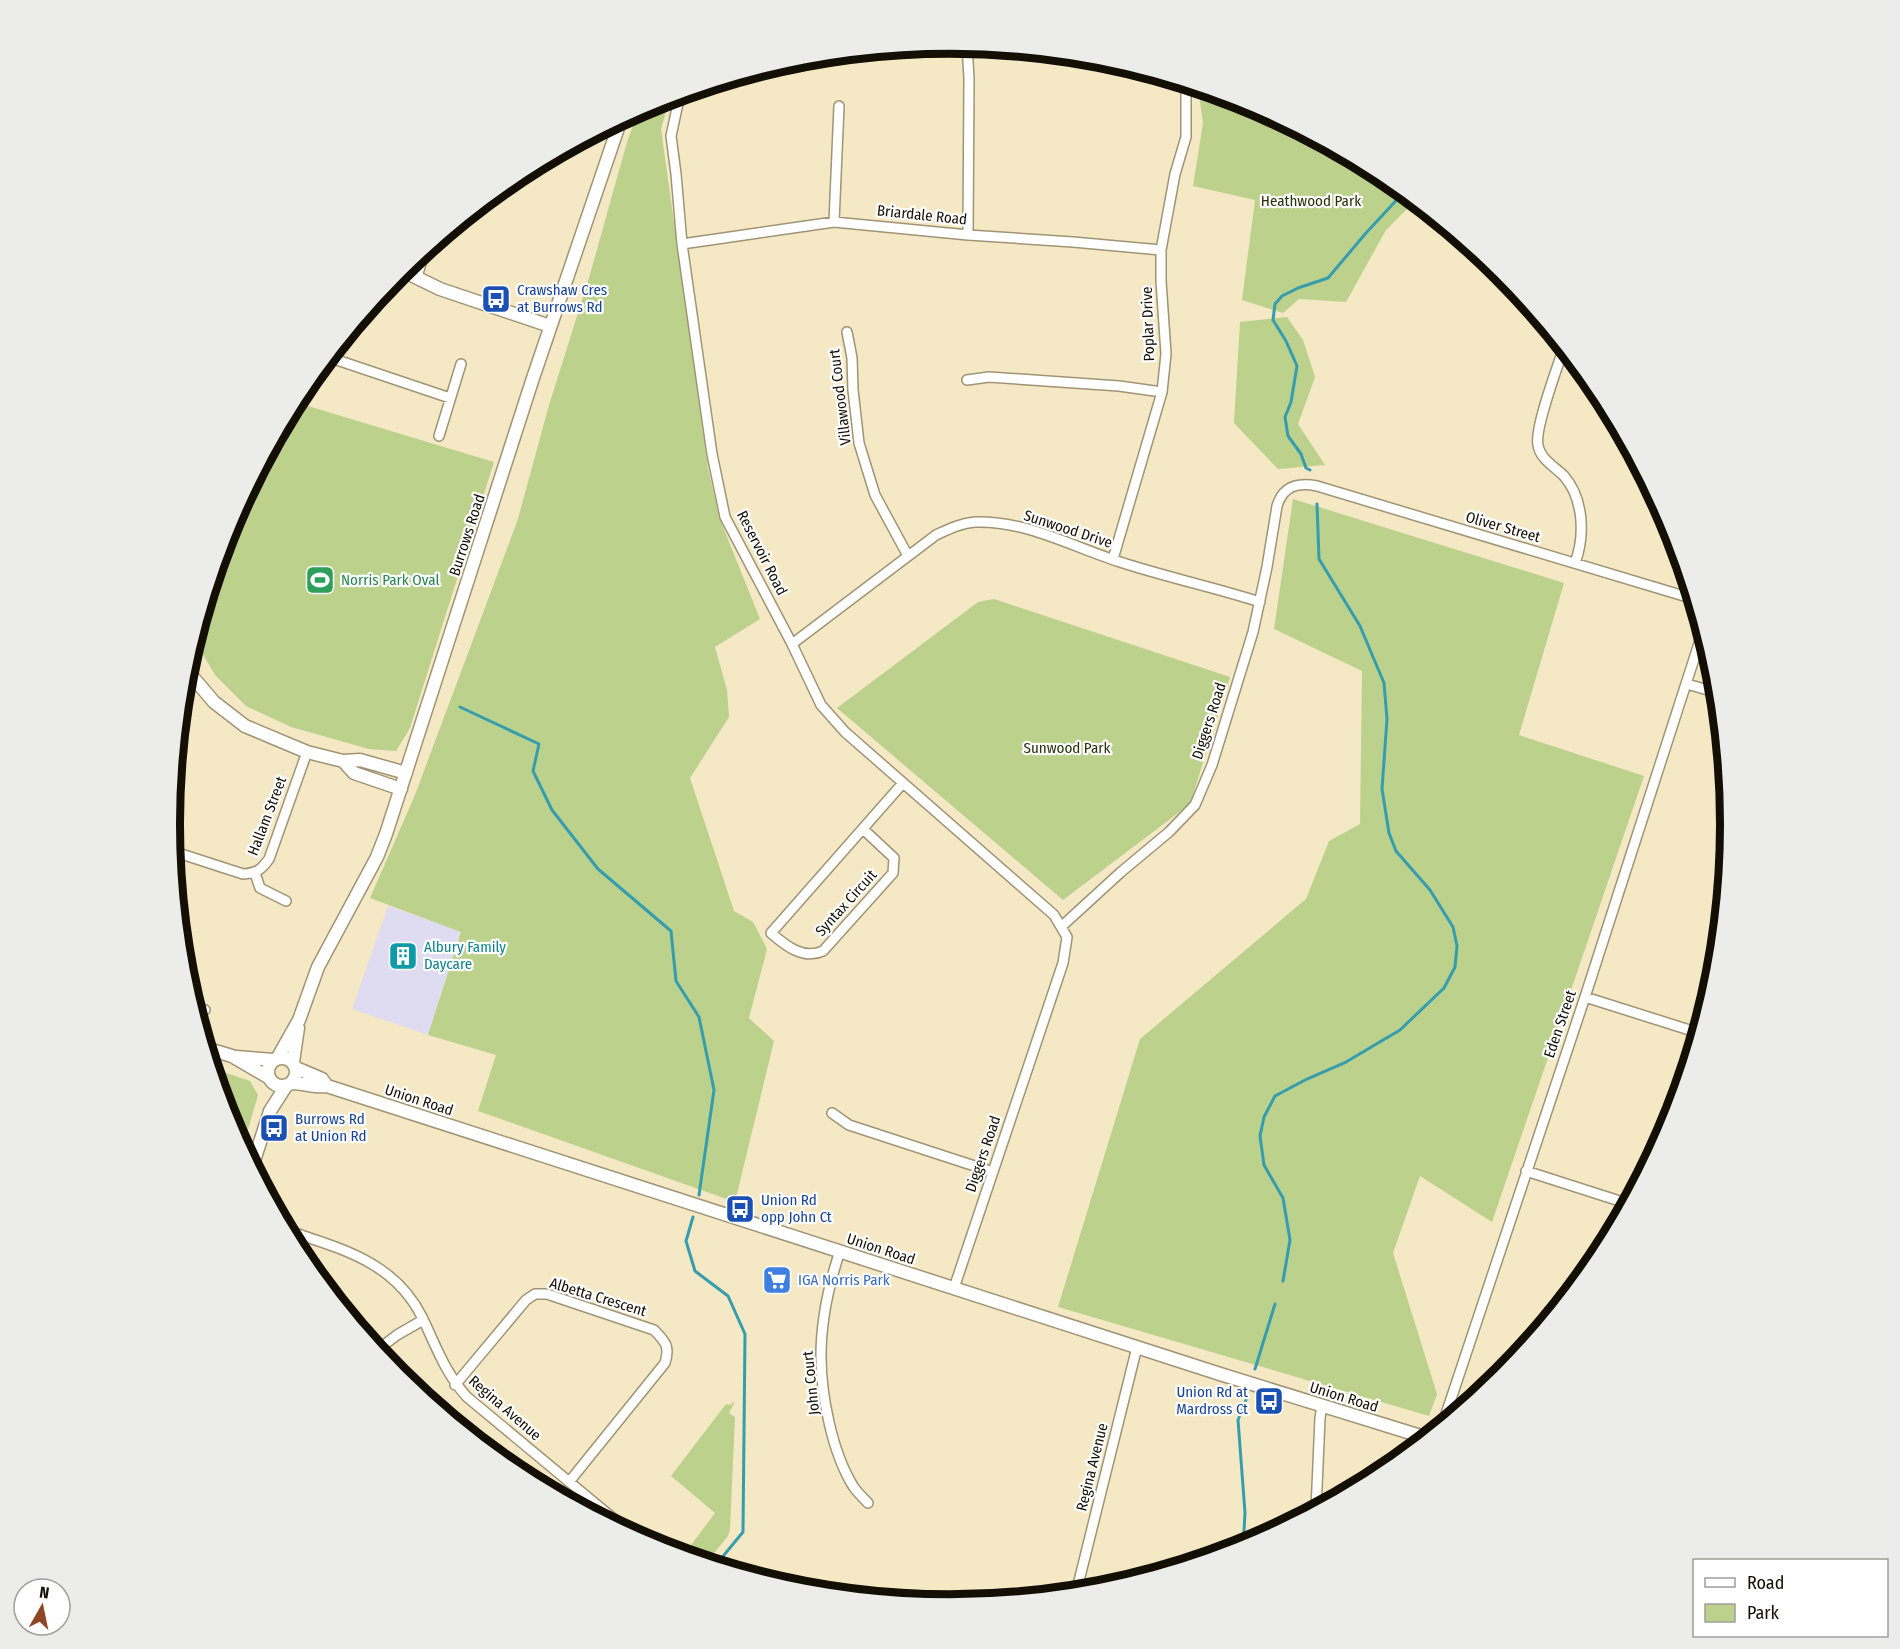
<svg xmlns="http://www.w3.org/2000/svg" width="1900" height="1649" font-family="'Fira Sans Condensed',sans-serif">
<rect width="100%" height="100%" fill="#f5e8c5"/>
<path fill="#dfdcf2" d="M388 906 461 931 428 1035 352 1009Z"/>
<path fill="#bcd18b" d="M1198 88 1249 103 1384 175 1415 201 1386 230 1346 302 1299 299 1283 313 1242 300 1255 200 1193 186 1203 123Z
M670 97 661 129 708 468 719 517 760 619 715 647 727 690 729 717 690 778 734 911 753 922 767 949 749 1018 774 1041 735 1202 478 1111 496 1055 428 1035 461 932 370 898 415 795 518 519 549 405 589 278 627 142 639 110 651 103Z
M1287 317 1303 340 1315 377 1298 424 1325 465 1278 469 1234 423 1240 322Z
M308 406 494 462 410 728 396 751 369 749 291 727 246 706 215 675 194 639 229 525 287 416Z
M1293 499 1564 583 1519 735 1644 776 1492 1222 1420 1176 1393 1253 1437 1394 1429 1416 1058 1307 1140 1039 1306 899 1329 841 1360 824 1362 671 1274 629Z
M994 599 1230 677 1190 804 1063 900 837 708 978 602Z
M212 1068 250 1081 258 1095 242 1150 228 1123Z
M735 1401 729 1413 735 1417 730 1529 728 1536 706 1563 683 1556 715 1513 671 1476 726 1404 730 1405Z"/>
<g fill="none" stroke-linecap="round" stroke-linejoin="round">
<path stroke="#369daf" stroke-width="3" d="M1310 470 1306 468 1301 454 1288 436 1285 417 1291 402 1297 366 1286 341 1273 320 1275 304 1282 296 1298 288 1328 278 1366 233 1404 192
M460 707 539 744 533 771 552 810 598 869 671 931 676 981 699 1017 714 1090 699 1195
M693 1217 686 1241 695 1271 728 1296 745 1334 743 1532 715 1566
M1283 1281 1290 1240 1283 1198 1264 1165 1260 1136 1264 1117 1275 1096 1307 1079 1346 1062 1400 1030 1444 988 1455 967 1457 946 1453 927 1430 890 1396 851 1389 833 1382 789 1387 719 1384 683 1360 626 1319 559 1317 504
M1255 1369 1275 1304
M1243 1548 1245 1513 1238 1420 1246 1400"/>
<g stroke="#a09474" stroke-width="12">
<path id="street" d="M967 45 969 78 968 235
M680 94 671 136 676 174 682 244 712 454 725 517 792 644 821 705 845 732 1054 915 1067 937 1063 963 954 1288
M834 222 839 106
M682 244 834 222 968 235 1073 242 1161 250
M417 277 425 250
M847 332 852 358 853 390 859 443 875 495 908 556
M1564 347C1558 366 1534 429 1538 445 1540 459 1555 467 1564 476 1584 499 1585 536 1575 563
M328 357 450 398
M967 380 989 377 1119 386 1162 392
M439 436 461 364
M1113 559 1162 392 1166 354 1161 281V250L1175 174 1186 137V84
M792 644 936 535C949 529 961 523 975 522 1025 520 1073 547 1120 562 1166 577 1213 587 1260 602
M1687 684 1718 693
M863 829 894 858 893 873 823 951C803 960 786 946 771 933L903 783
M172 851 243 874C257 873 261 870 269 859L307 752
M255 873 260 888 286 901
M1062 926 1121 872 1169 832 1195 805 1212 765 1253 632 1267 567 1277 506C1283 486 1297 482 1317 486L1694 599
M1585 997 1699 1033
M193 1006 205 1010
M832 1113 849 1125 993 1172
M1526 1171 1629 1204
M286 1230C341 1249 394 1261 422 1317 436 1346 445 1373 467 1397L638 1539
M840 1251C829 1284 821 1320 821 1356 821 1395 832 1452 853 1486 857 1492 863 1498 868 1503
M376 1351 397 1335 423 1320
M455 1385 526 1300 535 1294H547L654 1330C666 1342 670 1347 665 1363L569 1482
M1442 1426 1585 997 1703 631
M1316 1510 1320 1418 1322 1406
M1076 1593 1137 1347"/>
</g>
<g stroke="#a09474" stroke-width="15">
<path id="secondary" d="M401 270 440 289 550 326
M185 668 214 702 245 726 307 752 343 761 360 760 406 773
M343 761 354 773 401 789
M205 1048 232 1056 268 1077
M236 1057 274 1060
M268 1072a14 14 0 1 1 28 0a14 14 0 1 1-28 0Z
M277 1059 299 1020 318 967 377 857 386 834 532 381 621 119
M293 1062 298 1028
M296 1068 322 1079 327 1086
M292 1083C304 1083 316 1088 327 1086L1220 1374 1427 1438
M252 1167 270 1111 286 1086"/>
</g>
<use href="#street" stroke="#fff" stroke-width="9"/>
<use href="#secondary" stroke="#fff" stroke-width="12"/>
</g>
<defs>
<g id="bus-square" transform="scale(1.5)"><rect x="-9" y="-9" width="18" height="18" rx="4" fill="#1a4fb4" stroke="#fff"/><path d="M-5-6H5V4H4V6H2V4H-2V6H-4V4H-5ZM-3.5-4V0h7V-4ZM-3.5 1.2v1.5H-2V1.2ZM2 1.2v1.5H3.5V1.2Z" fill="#fff"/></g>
<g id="stadium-square" transform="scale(1.5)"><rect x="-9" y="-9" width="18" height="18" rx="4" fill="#2e9e5b" stroke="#fff"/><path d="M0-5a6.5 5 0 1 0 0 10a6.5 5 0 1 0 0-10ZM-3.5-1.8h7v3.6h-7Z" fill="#fff"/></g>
<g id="building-square" transform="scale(1.5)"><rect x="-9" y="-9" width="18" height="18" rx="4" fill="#0f9aa8" stroke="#fff"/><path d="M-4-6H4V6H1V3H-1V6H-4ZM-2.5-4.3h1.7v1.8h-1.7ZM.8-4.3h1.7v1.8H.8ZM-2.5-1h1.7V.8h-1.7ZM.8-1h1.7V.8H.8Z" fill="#fff"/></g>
<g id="supermarket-square" transform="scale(1.5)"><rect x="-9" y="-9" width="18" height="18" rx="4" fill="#3f7fe0" stroke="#fff"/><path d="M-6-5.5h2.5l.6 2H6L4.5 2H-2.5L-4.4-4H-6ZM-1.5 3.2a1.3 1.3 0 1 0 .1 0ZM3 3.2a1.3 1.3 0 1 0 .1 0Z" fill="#fff"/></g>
</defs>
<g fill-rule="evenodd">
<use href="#bus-square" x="496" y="299"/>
<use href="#stadium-square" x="320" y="580"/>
<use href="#building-square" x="403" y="956"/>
<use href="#bus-square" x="274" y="1128"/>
<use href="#bus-square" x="740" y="1209"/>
<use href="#supermarket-square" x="777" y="1280"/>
<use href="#bus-square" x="1269" y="1401"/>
</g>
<g text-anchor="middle" stroke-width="4.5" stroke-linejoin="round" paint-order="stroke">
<g font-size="15" fill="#28320b" stroke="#fff">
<text x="1311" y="206">Heathwood Park</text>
<text x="1067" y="753">Sunwood Park</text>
</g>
<g font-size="15" fill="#130f04" stroke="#fff">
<text transform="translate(922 215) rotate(6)" y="5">Briardale Road</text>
<text transform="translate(1148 324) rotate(-92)" y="5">Poplar Drive</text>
<text transform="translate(840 397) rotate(-97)" y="5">Villawood Court</text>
<text transform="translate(1503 527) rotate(16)" y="5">Oliver Street</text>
<text transform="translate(1068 529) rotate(18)" y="5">Sunwood Drive</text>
<text transform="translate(467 535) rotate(-72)" y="5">Burrows Road</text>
<text transform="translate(762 553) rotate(63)" y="5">Reservoir Road</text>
<text transform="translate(1209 721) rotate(-72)" y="5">Diggers Road</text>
<text transform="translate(267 816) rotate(-69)" y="5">Hallam Street</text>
<text transform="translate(846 903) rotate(-48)" y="5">Syntax Circuit</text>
<text transform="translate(1560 1024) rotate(-71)" y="5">Eden Street</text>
<text transform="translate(419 1100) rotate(18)" y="5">Union Road</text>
<text transform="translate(983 1154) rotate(-71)" y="5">Diggers Road</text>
<text transform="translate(881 1249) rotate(18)" y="5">Union Road</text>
<text transform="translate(598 1297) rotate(17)" y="5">Albetta Crescent</text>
<text transform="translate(811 1383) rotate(-96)" y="5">John Court</text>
<text transform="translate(1344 1397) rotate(17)" y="5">Union Road</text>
<text transform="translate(505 1408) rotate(41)" y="5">Regina Avenue</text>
<text transform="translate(1092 1467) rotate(-76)" y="5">Regina Avenue</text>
</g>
<g font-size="15" fill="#164399" stroke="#fff" text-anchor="start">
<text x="517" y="295">Crawshaw Cres<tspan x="517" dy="17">at Burrows Rd</tspan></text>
<text x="295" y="1124">Burrows Rd<tspan x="295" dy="17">at Union Rd</tspan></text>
<text x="761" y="1205">Union Rd<tspan x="761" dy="17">opp John Ct</tspan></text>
<text x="1248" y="1397" text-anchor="end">Union Rd at<tspan x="1248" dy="17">Mardross Ct</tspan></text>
</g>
<g font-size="15" fill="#27864d" stroke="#fff" text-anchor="start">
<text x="341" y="585">Norris Park Oval</text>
</g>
<g font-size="15" fill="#0d838f" stroke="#fff" text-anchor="start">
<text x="424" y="952">Albury Family<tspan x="424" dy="17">Daycare</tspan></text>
</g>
<g font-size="15" fill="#366cbe" stroke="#fff" text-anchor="start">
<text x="798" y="1285">IGA Norris Park</text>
</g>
</g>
<path d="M0 0H1900V1649H0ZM180 824a770 770 0 1 1 1540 0a770 770 0 1 1-1540 0Z" fill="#ececeb" fill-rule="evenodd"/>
<path fill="none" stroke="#130f04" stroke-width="8" d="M180 824a770 770 0 1 1 1540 0a770 770 0 1 1-1540 0Z"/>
<rect x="1693" y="1559" width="195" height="78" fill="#ffffff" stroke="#a19f9b" stroke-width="1.5"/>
<rect x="1705" y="1578" width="30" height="9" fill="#ffffff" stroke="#a19f9b" stroke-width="1.5"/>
<text x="1747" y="1589" font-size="18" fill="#130f04">Road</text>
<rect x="1705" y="1604" width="30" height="18" fill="#bcd18b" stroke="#a19f9b" stroke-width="1.5"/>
<text x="1747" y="1619" font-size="18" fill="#130f04">Park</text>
<g transform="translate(42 1607) rotate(9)"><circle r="28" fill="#ffffff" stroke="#a19f9b" stroke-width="1.5"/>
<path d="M0-4.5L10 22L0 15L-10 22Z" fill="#8e4624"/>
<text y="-9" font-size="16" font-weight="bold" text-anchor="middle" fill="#130f04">N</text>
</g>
</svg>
